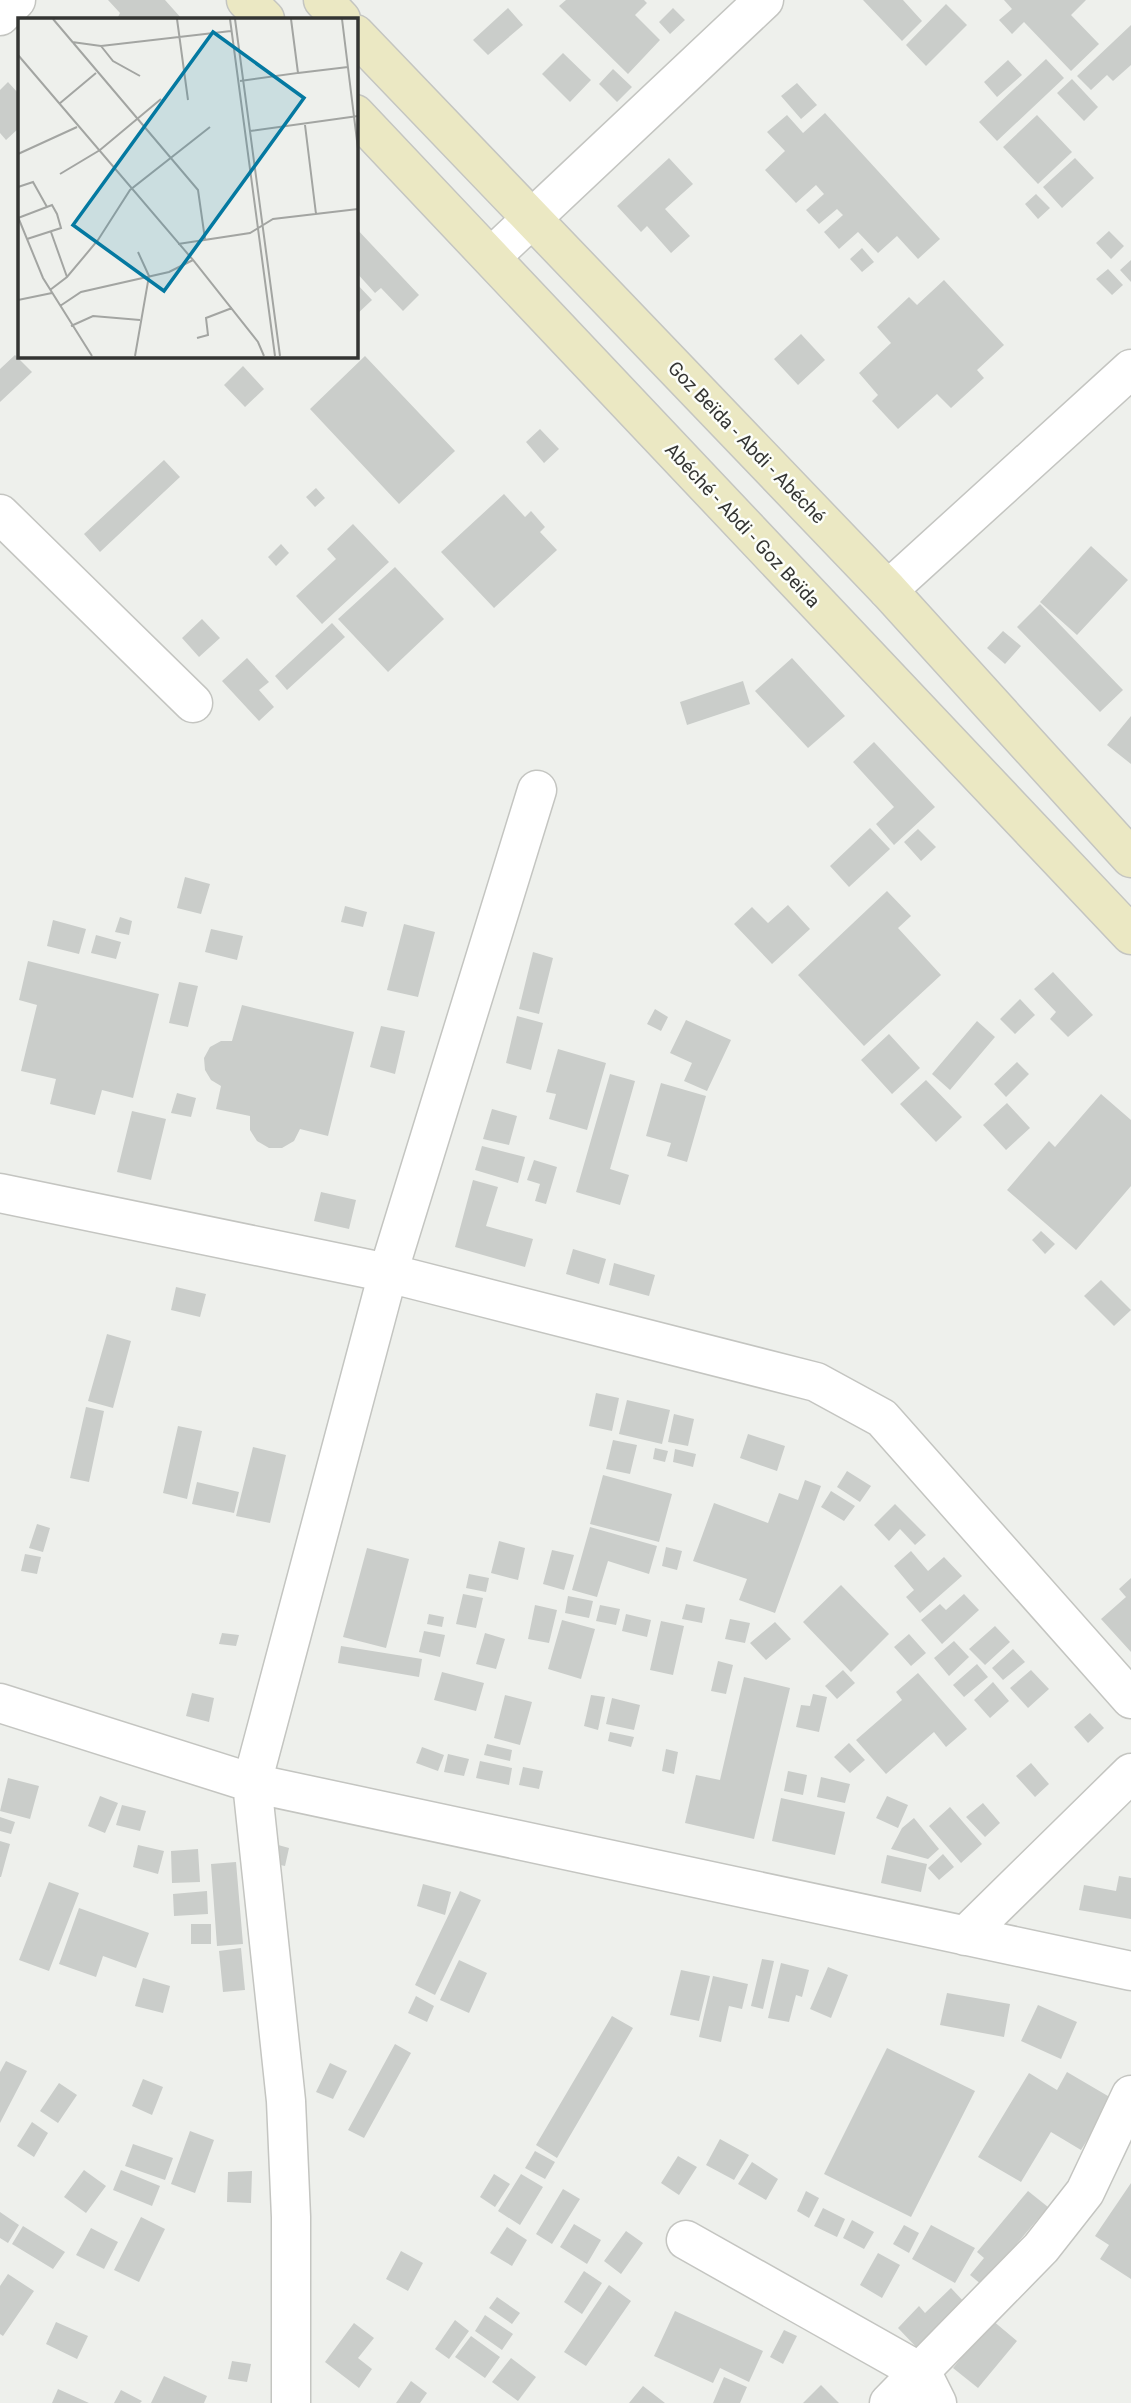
<svg xmlns="http://www.w3.org/2000/svg" width="1131" height="2403" font-family="Roboto,sans-serif">
<rect width="100%" height="100%" fill="#eef0ec"/>
<path fill="#cacdca" d="M108 0H165L182 19H117L120 13Z
M566 0H644L647 3 635 15 660 40 628 74 559 6Z
M863 0H903L922 21 902 41Z
M1004 0H1086L1071 15 1099 44 1071 71 1024 22 1012 34 999 20 1012 9Z
M946 4 967 25 926 66 906 45Z
M508 8 523 25 488 55 473 40Z
M673 8 685 20 670 34 659 22Z
M1131 25V65L1113 81 1107 75 1091 90 1077 76Z
M563 53 591 80 570 102 542 74Z
M1046 59 1064 78 997 141 979 122Z
M1008 60 1022 75 997 97 984 82Z
M613 69 632 87 617 102 599 84Z
M1072 79 1098 107 1084 121 1057 93Z
M8 82 19 94V128L6 140 0 133V90Z
M797 83 817 105 801 119 781 96Z
M825 113 940 239 918 259 897 236 878 253 858 232 839 249 824 232 843 215 837 209 819 224 806 210 824 194 816 185 796 203 765 170 785 151 767 132 787 115 803 133Z
M1037 115 1072 152 1038 184 1003 147Z
M669 158 693 184 665 209 690 236 671 253 647 226 641 232 617 206Z
M1075 158 1094 178 1062 208 1043 187Z
M1036 194 1050 208 1038 219 1025 204Z
M355 227 419 295 403 311 381 288 375 293 355 271Z
M1109 231 1124 246 1111 259 1096 243Z
M862 248 874 262 862 272 850 259Z
M1131 260V282L1120 270Z
M1108 269 1123 285 1112 295 1096 279Z
M944 280 1004 345 977 370 984 378 951 408 937 394 898 429 872 401 878 395 859 373 891 343 877 327 909 297 917 305Z
M355 282 372 300 355 316Z
M801 334 825 360 798 385 774 359Z
M15 355 32 372 0 402V369Z
M365 356 455 451 399 504 310 409Z
M243 366 264 389 245 407 224 385Z
M540 429 559 449 544 463 526 442Z
M164 460 180 477 100 552 84 534Z
M316 488 325 498 315 507 306 497Z
M504 494 525 517 531 511 545 527 540 532 557 550 494 608 441 552Z
M353 524 389 562 322 624 296 596 336 559 327 549Z
M281 544 289 553 276 566 268 557Z
M1091 546 1128 580 1077 635 1040 602Z
M395 567 444 619 388 672 338 619Z
M1040 604 1123 690 1100 712 1017 627Z
M202 619 220 638 199 657 182 638Z
M332 623 345 637 287 690 275 676Z
M1003 631 1021 646 1005 664 987 648Z
M247 658 269 682 259 690 274 707 259 721 222 681Z
M792 658 845 716 808 748 755 691Z
M743 681 750 704 687 725 680 702Z
M1131 716V764L1107 745Z
M874 742 935 807 894 845 876 824 894 807 853 762Z
M870 828 890 849 849 887 830 866Z
M918 829 936 847 921 861 904 842Z
M185 877 210 884 201 914 177 908Z
M887 891 911 916 898 928 941 975 864 1046 798 975Z
M788 905 810 929 772 964 734 924 752 907 768 923Z
M345 906 367 912 363 927 341 922Z
M120 917 132 921 129 935 115 932Z
M53 920 86 929 79 954 47 946Z
M404 924 435 932 418 997 387 990Z
M211 929 243 936 237 960 205 952Z
M96 935 121 942 116 959 91 953Z
M533 952 553 958 539 1014 519 1009Z
M28 961 159 994 133 1098 102 1090 95 1115 50 1104 56 1079 21 1071 37 1005 19 1000Z
M1053 972 1093 1015 1068 1037 1050 1019 1056 1012 1034 989Z
M179 982 198 986 188 1027 169 1023Z
M1020 999 1035 1015 1015 1034 1000 1019Z
M242 1005 354 1032 328 1136 300 1129 294 1141 282 1148H269L257 1141 250 1130V1116L216 1109 221 1086 211 1080 205 1070 204 1058 210 1047 221 1041H232Z
M655 1009 668 1017 661 1031 647 1024Z
M517 1016 543 1023 531 1070 506 1063Z
M686 1020 731 1040 707 1091 684 1081 692 1063 670 1053Z
M977 1021 995 1037 950 1090 932 1074Z
M381 1026 405 1031 395 1074 370 1067Z
M889 1034 920 1068 892 1094 861 1060Z
M558 1049 606 1063 587 1130 549 1119 556 1094 546 1092Z
M1017 1062 1029 1074 1006 1097 994 1084Z
M610 1074 635 1081 610 1169 629 1175 620 1205 576 1192Z
M926 1080 962 1117 936 1142 900 1104Z
M661 1083 706 1096 687 1162 667 1156 671 1143 646 1136Z
M177 1093 196 1098 191 1117 171 1113Z
M1101 1094 1131 1120V1186L1076 1250 1007 1190 1049 1141 1055 1147Z
M1007 1103 1030 1128 1006 1150 983 1125Z
M492 1109 517 1116 509 1145 483 1139Z
M132 1111 166 1119 151 1180 117 1172Z
M482 1146 525 1157 518 1183 475 1170Z
M534 1160 557 1167 546 1204 535 1201 540 1184 527 1180Z
M473 1180 498 1187 486 1226 533 1239 525 1267 455 1247Z
M321 1192 356 1200 349 1229 314 1221Z
M1041 1231 1055 1244 1045 1254 1032 1240Z
M573 1249 606 1259 599 1284 566 1274Z
M614 1263 655 1275 649 1296 609 1285Z
M1101 1280 1131 1310 1114 1326 1084 1296Z
M176 1287 206 1294 200 1317 171 1310Z
M107 1334 131 1341 113 1408 88 1401Z
M596 1393 619 1398 612 1431 589 1426Z
M627 1400 670 1410 662 1444 619 1434Z
M86 1407 104 1411 89 1482 70 1478Z
M674 1414 694 1419 688 1446 668 1442Z
M178 1426 202 1431 187 1499 163 1493Z
M748 1434 785 1446 777 1471 740 1458Z
M613 1440 637 1445 630 1474 606 1469Z
M253 1447 286 1455 270 1523 236 1516Z
M655 1448 668 1451 665 1462 653 1459Z
M675 1449 696 1454 693 1467 673 1462Z
M847 1471 871 1486 860 1502 837 1487Z
M603 1475 672 1494 659 1542 590 1524Z
M805 1480 821 1486 775 1613 739 1600 747 1579 693 1561 714 1503 768 1523 779 1493 798 1500Z
M197 1482 239 1492 234 1513 192 1504Z
M831 1491 855 1506 844 1521 821 1507Z
M895 1504 926 1535 915 1545 900 1529 889 1541 874 1525Z
M37 1524 50 1528 43 1552 29 1548Z
M590 1527 657 1546 649 1574 608 1561 597 1597 572 1590Z
M499 1541 525 1548 518 1580 491 1573Z
M666 1547 682 1551 677 1570 662 1566Z
M367 1548 409 1559 386 1648 343 1637Z
M552 1550 574 1555 564 1590 543 1584Z
M911 1551 928 1571 944 1557 962 1576 920 1613 906 1597 914 1590 894 1566Z
M25 1554 41 1557 37 1574 21 1571Z
M469 1574 489 1578 486 1592 466 1588Z
M1131 1578V1652L1101 1619 1126 1597 1119 1589Z
M841 1585 889 1634 851 1672 803 1622Z
M463 1594 483 1598 476 1628 456 1624Z
M964 1594 979 1610 942 1644 921 1620 940 1604 946 1610Z
M568 1596 593 1601 589 1618 565 1613Z
M686 1604 705 1608 702 1623 682 1619Z
M535 1605 557 1610 549 1643 528 1639Z
M600 1605 620 1609 616 1625 596 1621Z
M429 1614 444 1617 442 1627 427 1624Z
M626 1614 651 1620 647 1637 622 1631Z
M730 1619 750 1623 745 1643 725 1639Z
M562 1620 595 1629 581 1679 548 1669Z
M661 1621 684 1626 673 1675 650 1670Z
M775 1622 791 1639 766 1660 750 1643Z
M995 1626 1010 1642 985 1665 969 1649Z
M424 1631 445 1635 440 1657 419 1652Z
M222 1633 239 1635 236 1646 219 1644Z
M485 1633 505 1639 496 1669 476 1664Z
M909 1634 926 1653 911 1666 894 1647Z
M954 1641 969 1657 949 1676 934 1658Z
M341 1646 422 1659 419 1677 338 1663Z
M1013 1649 1025 1662 1003 1680 992 1668Z
M718 1661 733 1665 726 1694 711 1691Z
M977 1664 988 1677 964 1697 953 1685Z
M843 1670 855 1683 837 1699 825 1686Z
M1031 1670 1049 1689 1028 1708 1010 1688Z
M442 1672 484 1683 476 1711 434 1700Z
M918 1673 967 1729 946 1747 934 1732 886 1774 856 1740 902 1700 896 1692Z
M744 1677 790 1688 754 1839 685 1823 696 1775 720 1780Z
M993 1682 1009 1701 990 1718 974 1700Z
M192 1693 214 1698 209 1722 186 1716Z
M813 1694 827 1697 819 1732 796 1727 801 1705 810 1706Z
M505 1695 532 1702 520 1745 494 1738Z
M591 1695 605 1697 598 1730 584 1726Z
M612 1698 640 1705 634 1730 606 1724Z
M1090 1713 1104 1728 1088 1743 1074 1727Z
M610 1732 634 1737 631 1747 608 1741Z
M849 1743 865 1760 850 1773 834 1757Z
M487 1744 512 1750 510 1761 484 1755Z
M422 1747 444 1755 438 1771 416 1763Z
M666 1749 678 1752 674 1774 662 1771Z
M448 1754 469 1759 464 1776 444 1772Z
M480 1761 512 1768 509 1785 476 1778Z
M1031 1763 1049 1784 1035 1797 1016 1776Z
M523 1767 543 1771 539 1789 519 1785Z
M788 1771 807 1775 803 1795 784 1791Z
M821 1777 850 1784 845 1803 817 1797Z
M8 1778 39 1786 30 1819 0 1811Z
M100 1796 118 1803 105 1833 88 1826Z
M887 1796 908 1805 898 1828 876 1818Z
M781 1798 845 1812 835 1855 772 1841Z
M983 1803 1000 1823 985 1837 966 1817Z
M122 1805 146 1811 140 1831 116 1825Z
M950 1807 982 1844 961 1863 929 1826Z
M0 1817 15 1822 11 1834 0 1831Z
M914 1818 939 1849 928 1859 891 1849 902 1828Z
M0 1841 10 1844 1 1877H0Z
M271 1843 289 1848 285 1866 267 1862Z
M138 1845 164 1851 158 1874 133 1867Z
M198 1849 200 1882 172 1883 171 1851Z
M943 1854 954 1867 939 1880 928 1868Z
M887 1855 927 1864 921 1892 881 1883Z
M236 1862 243 1944 217 1946 211 1864Z
M1119 1876 1131 1878V1919L1079 1910 1084 1885 1116 1891Z
M49 1882 79 1893 49 1971 19 1960Z
M423 1884 451 1892 445 1915 417 1906Z
M207 1891 208 1914 174 1916 173 1894Z
M460 1891 481 1900 435 1995 415 1985Z
M79 1908 149 1933 136 1968 103 1956 96 1977 59 1964Z
M191 1924H211V1944H191Z
M241 1948 245 1990 223 1992 219 1951Z
M762 1959 774 1961 763 2009 751 2006Z
M459 1960 487 1973 469 2013 440 2000Z
M781 1963 809 1970 802 1997 796 1995 789 2022 768 2018Z
M828 1967 848 1975 831 2018 810 2009Z
M681 1970 710 1976 699 2021 670 2015Z
M713 1976 748 1984 742 2009 729 2006 721 2042 699 2037Z
M143 1978 170 1986 163 2013 135 2006Z
M947 1993 1010 2004 1004 2037 940 2025Z
M416 1996 434 2006 427 2022 408 2013Z
M1038 2005 1077 2022 1061 2059 1021 2041Z
M612 2016 633 2028 557 2158 536 2145Z
M395 2044 411 2053 364 2138 348 2130Z
M887 2048 975 2091 911 2217 824 2174Z
M6 2061 27 2071 0 2123V2072Z
M330 2063 347 2071 333 2099 316 2092Z
M1067 2072 1113 2099 1081 2150 1051 2132 1021 2182 978 2157 1029 2073 1057 2090Z
M143 2079 163 2087 152 2115 132 2106Z
M59 2083 77 2095 58 2123 40 2111Z
M32 2122 48 2133 34 2157 17 2146Z
M190 2131 214 2140 195 2193 171 2184Z
M720 2139 749 2155 734 2180 706 2165Z
M133 2144 173 2158 165 2180 125 2166Z
M535 2151 555 2162 545 2179 525 2168Z
M678 2156 697 2167 679 2195 661 2183Z
M752 2162 778 2179 766 2200 738 2184Z
M84 2170 106 2186 86 2213 64 2197Z
M121 2170 160 2186 152 2206 113 2190Z
M252 2171 251 2203 227 2202 228 2172Z
M494 2174 510 2184 495 2207 480 2197Z
M521 2174 543 2187 520 2225 498 2211Z
M1131 2183V2279L1100 2259 1109 2245 1095 2236Z
M563 2189 580 2199 552 2244 536 2234Z
M806 2191 819 2198 809 2218 797 2211Z
M1028 2191 1048 2207 982 2285 970 2275 984 2258 977 2252Z
M823 2208 845 2219 837 2237 814 2226Z
M0 2212 19 2225 8 2243 0 2238Z
M141 2217 165 2229 139 2282 114 2270Z
M852 2220 874 2232 864 2249 843 2238Z
M574 2224 601 2240 587 2264 560 2247Z
M904 2225 919 2233 909 2253 893 2244Z
M931 2225 975 2248 955 2283 912 2259Z
M23 2226 65 2252 53 2269 12 2244Z
M507 2227 527 2240 512 2266 490 2253Z
M91 2228 118 2242 104 2269 76 2255Z
M626 2231 643 2243 621 2274 604 2261Z
M401 2251 423 2263 408 2291 386 2279Z
M878 2253 900 2265 882 2298 860 2285Z
M584 2271 602 2283 582 2314 564 2302Z
M8 2274 34 2291 3 2336 0 2334V2286Z
M609 2285 631 2301 586 2366 564 2352Z
M951 2288 966 2304 919 2350 898 2328 919 2306 925 2313Z
M497 2297 520 2313 512 2324 489 2308Z
M675 2311 763 2351 749 2382 720 2368 713 2383 654 2356Z
M485 2315 513 2334 502 2350 475 2331Z
M455 2320 469 2331 449 2359 435 2349Z
M992 2320 1017 2341 978 2388 953 2368Z
M56 2322 88 2336 77 2359 46 2344Z
M354 2323 374 2338 358 2358 372 2369 359 2388 325 2362Z
M784 2330 797 2336 783 2364 770 2357Z
M471 2336 500 2357 485 2378 455 2357Z
M511 2358 536 2377 518 2401 492 2382Z
M232 2361 251 2364 247 2382 228 2379Z
M164 2376 207 2396 204 2403H151Z
M724 2377 747 2387 740 2403H713Z
M411 2381 427 2393 420 2403H396Z
M821 2385 839 2403H803Z
M643 2386 665 2403H629Z
M58 2389 89 2403H52Z
M121 2390 142 2401 140 2403H114Z"/>
<g fill="none" stroke-linecap="round" stroke-linejoin="round">
<g stroke="#c4c5c1" stroke-width="41">
<path id="street" d="M0 16 16 0
M491 257 764 0
M0 514 193 703
M888 590 1131 369
M0 1193 388 1273 816 1382 882 1418 1131 1699
M0 1703 252 1783 1131 1971
M965 1936 1131 1773
M686 2240 922 2373 937 2403
M291 2403V2217L286 2101 252 1783 388 1273 537 790
M889 2403 1041 2248 1085 2192 1131 2095"/>
</g>
<g stroke="#c4c5c1" stroke-width="41">
<path id="secondary" d="M246 0 265 19
M323 0 341 19
M355 34 888 590 1131 858
M355 114 1131 935"/>
</g>
<use href="#street" stroke="#fff" stroke-width="38"/>
<use href="#secondary" stroke="#ebe8c3" stroke-width="38"/>
</g>
<g text-anchor="middle" stroke-width="5" stroke-linejoin="round" paint-order="stroke">
<g font-size="19" fill="#333432" stroke="#fcfef9">
<text transform="translate(747 442) rotate(46)" y="7">Goz Beïda - Abdi - Abéché</text>
<text transform="translate(743 525) rotate(47)" y="7">Abéché - Abdi - Goz Beïda</text>
</g>
</g>
<g transform="translate(18 18)">
<rect width="340" height="340" fill="#eef0ec"/>
<path fill="none" stroke="#a3a5a2" stroke-width="2" d="M35 1 180 172 187 221M159 1 170 82M212 1 257 338M217 1 262 338M324 1 340 131M54 24 83 28 213 13M83 28 95 43 122 58M0 37 175 242 240 324 246 338M280 55 330 49M222 63 280 55 273 1M41 86 78 55M287 107 298 196M232 113 340 98M0 136 59 109M42 156 82 132 143 81M0 169 15 164 29 189M0 199 25 260 74 338M0 200 34 187 39 196 43 210 9 221M33 214 49 259M160 226 232 215 255 201 340 191M32 272 49 259 80 222 112 172 192 109M0 282 34 275M42 288 63 274 151 254 175 242M53 308 75 298 122 302M179 320 190 317 188 300 214 290M117 338 131 258 120 234"/>
<path fill="#0479a1" fill-opacity="0.15" stroke="#0479a1" stroke-width="3.5" d="M195 14 286 80 146 273 55 207Z"/>
<rect width="340" height="340" fill="none" stroke="#333432" stroke-width="3.5"/>
</g>
</svg>
